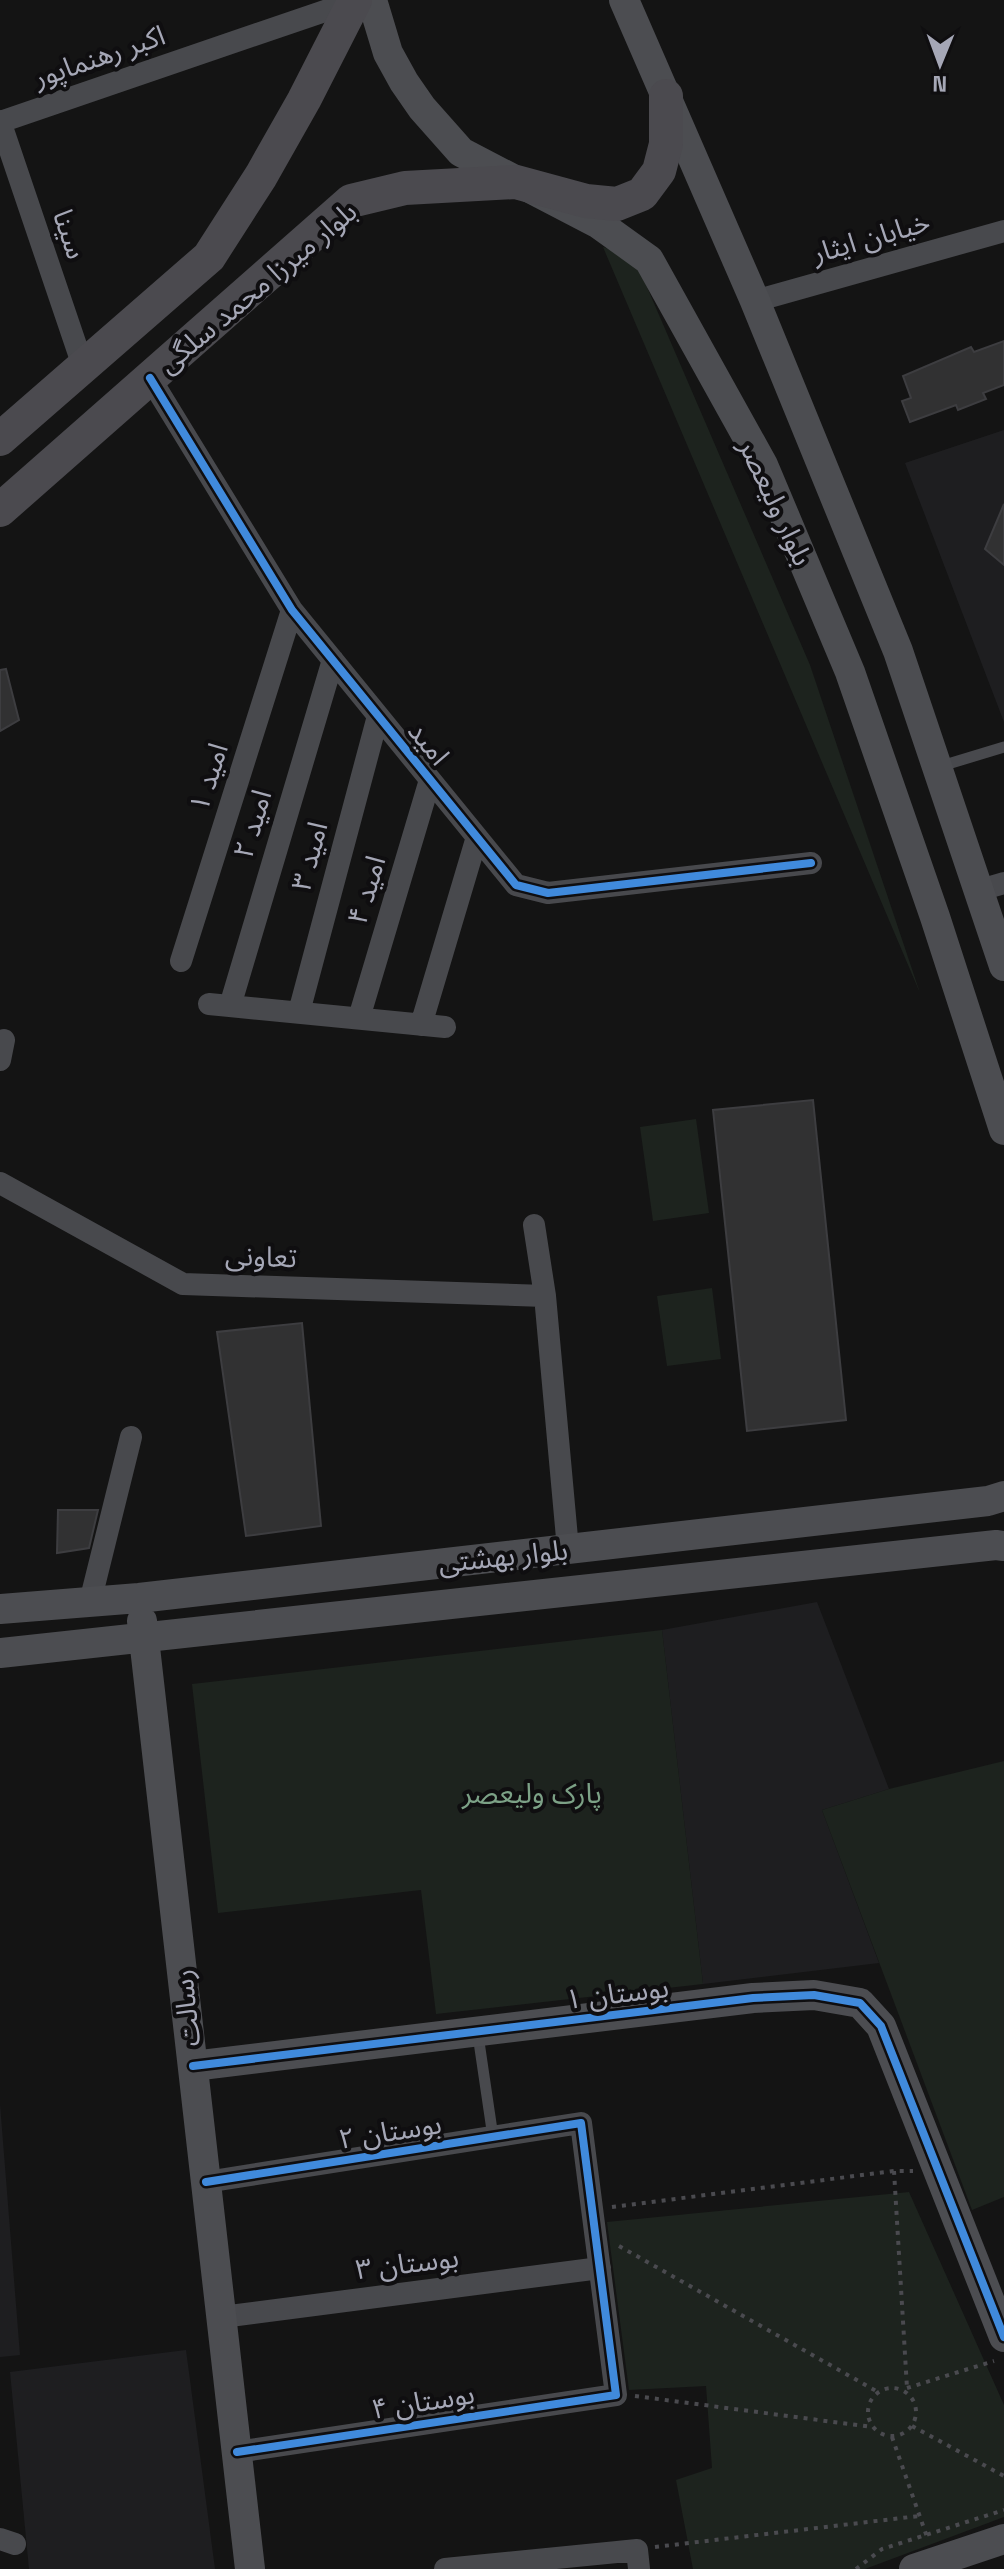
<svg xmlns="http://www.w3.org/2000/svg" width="1004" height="2569" font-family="'Space Grotesk','Noto Sans Arabic',sans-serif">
<rect width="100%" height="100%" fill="#141414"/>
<path fill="#1e1e20" d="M1004 430V722L905 463Z
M817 1602 889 1789 822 1810 879 1963 703 1984 662 1630Z
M0 2104 20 2355 0 2357Z
M186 2350 215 2569H29L10 2372Z"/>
<path fill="#1d231e" d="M603 247 634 257 810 665 920 993Z
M696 1119 709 1213 653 1221 640 1127Z
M712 1288 721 1359 667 1366 657 1296Z
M662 1630 703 1984 436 2014 421 1890 218 1913 192 1684Z
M1004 1761V2197L972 2210 822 1810 889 1789Z
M909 2192 1004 2405V2517L865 2569H693L676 2480 712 2468 706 2386 629 2390 607 2222Z"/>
<path fill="#313132" stroke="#3d3d40" stroke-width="2" d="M1004 341V385L983 393 986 399 958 410 956 405 910 422 902 401 911 398 903 376 971 347 974 352Z
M1004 504V565L985 549Z
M6 669 19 720 0 731V670Z
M813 1100 846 1420 747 1431 713 1110Z
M302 1323 321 1526 246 1536 217 1332Z
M58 1510H98L89 1548 57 1553Z"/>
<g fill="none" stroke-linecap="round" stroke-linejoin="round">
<path stroke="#4a4a4f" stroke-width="4" stroke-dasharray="4 6" stroke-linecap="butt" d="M894 2171 907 2388
M612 2207 894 2171H913
M619 2246 878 2392
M868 2412a24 24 0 1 1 48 0a24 24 0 1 1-48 0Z
M907 2388 994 2361
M635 2396 872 2427
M912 2426 1004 2476
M892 2437 927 2537
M655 2547 919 2516
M856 2569 882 2549 1004 2510"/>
<path stroke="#48494d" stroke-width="11" d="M938 767 1004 747
M478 2035 493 2137"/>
<path stroke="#48494d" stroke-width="22" d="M0 121 83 366
M0 122 354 1
M755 301 1004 231
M150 378 292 610 516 885 548 893 811 863
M980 890 1004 883
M181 961 292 610
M209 1004 445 1027
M230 1006 333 660
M299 1012 378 716
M359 1018 430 780
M421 1025 477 837
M0 1060 4 1040
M0 1183 183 1284 545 1296
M534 1225 545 1296 568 1549
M90 1602 131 1437
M206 2182 581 2123 616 2395 237 2452
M222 2317 600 2268
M0 2539 15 2544
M445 2569 637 2550 639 2569"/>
<path stroke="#4c4d51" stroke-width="30" d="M372 0 388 53 404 82 422 108 461 152 599 224 649 260 763 465 850 672 935 917 1004 1130
M624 0 755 301 898 651 1004 966
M0 1609 139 1598 988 1501 1004 1496
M142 1621 250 2569
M0 1653 996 1545 1004 1546
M193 2066 753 1998 814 1995 860 2003 881 2026 1004 2337
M914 2569 1004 2539"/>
<path stroke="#4b4a4f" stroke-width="34" d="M0 439 209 257 261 176 304 100 355 0
M0 510 351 201 405 188 516 182 586 201 617 204 642 194 659 171 666 144V96"/>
<g stroke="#0f0e10" stroke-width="13">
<path id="cycleway" d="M150 378 292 610 516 885 548 893 811 863
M193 2066 753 1998 814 1995 860 2003 881 2026 1004 2337
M206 2182 581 2123 616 2395 237 2452"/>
</g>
<use href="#cycleway" stroke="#408adc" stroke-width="8"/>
</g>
<g text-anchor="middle" stroke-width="8" stroke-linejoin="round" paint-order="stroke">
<g font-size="28" fill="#a5a7b6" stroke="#0f0e10">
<text transform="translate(99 56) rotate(-19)" y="10">اکبر رهنماپور</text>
<text transform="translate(70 234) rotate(71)" y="10">سینا</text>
<text transform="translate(871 237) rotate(-16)" y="10">خیابان ایثار</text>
<text transform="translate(257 287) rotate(-40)" y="10">بلوار میرزا محمد سلگی</text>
<text transform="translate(776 502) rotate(65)" y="10">بلوار ولیعصر</text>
<text transform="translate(429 743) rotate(51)" y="10">امید</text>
<text transform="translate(208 777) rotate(-72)" y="10">امید ۱</text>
<text transform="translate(252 824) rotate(-73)" y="10">امید ۲</text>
<text transform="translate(309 856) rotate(-75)" y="10">امید ۳</text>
<text transform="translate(366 890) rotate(-73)" y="10">امید ۴</text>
<text transform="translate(261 1256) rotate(2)" y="10">تعاونی</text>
<text transform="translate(503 1556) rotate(-6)" y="10">بلوار بهشتی</text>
<text transform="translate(617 1993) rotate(-7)" y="10">بوستان ۱</text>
<text transform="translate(186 2008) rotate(-96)" y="10">رسالت</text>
<text transform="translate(390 2131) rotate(-9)" y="10">بوستان ۲</text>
<text transform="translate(407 2263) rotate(-7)" y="10">بوستان ۳</text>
<text transform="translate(423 2401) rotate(-9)" y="10">بوستان ۴</text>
</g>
<g font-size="28" fill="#7ca186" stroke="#0f0e10">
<text x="532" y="1803">پارک ولیعصر</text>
</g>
</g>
<g transform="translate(940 64) rotate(181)" stroke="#0f0e10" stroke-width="6" paint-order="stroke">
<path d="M0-6L14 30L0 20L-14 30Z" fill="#a5a7b6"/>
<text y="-12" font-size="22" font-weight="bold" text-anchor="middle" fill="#a5a7b6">N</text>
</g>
</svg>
